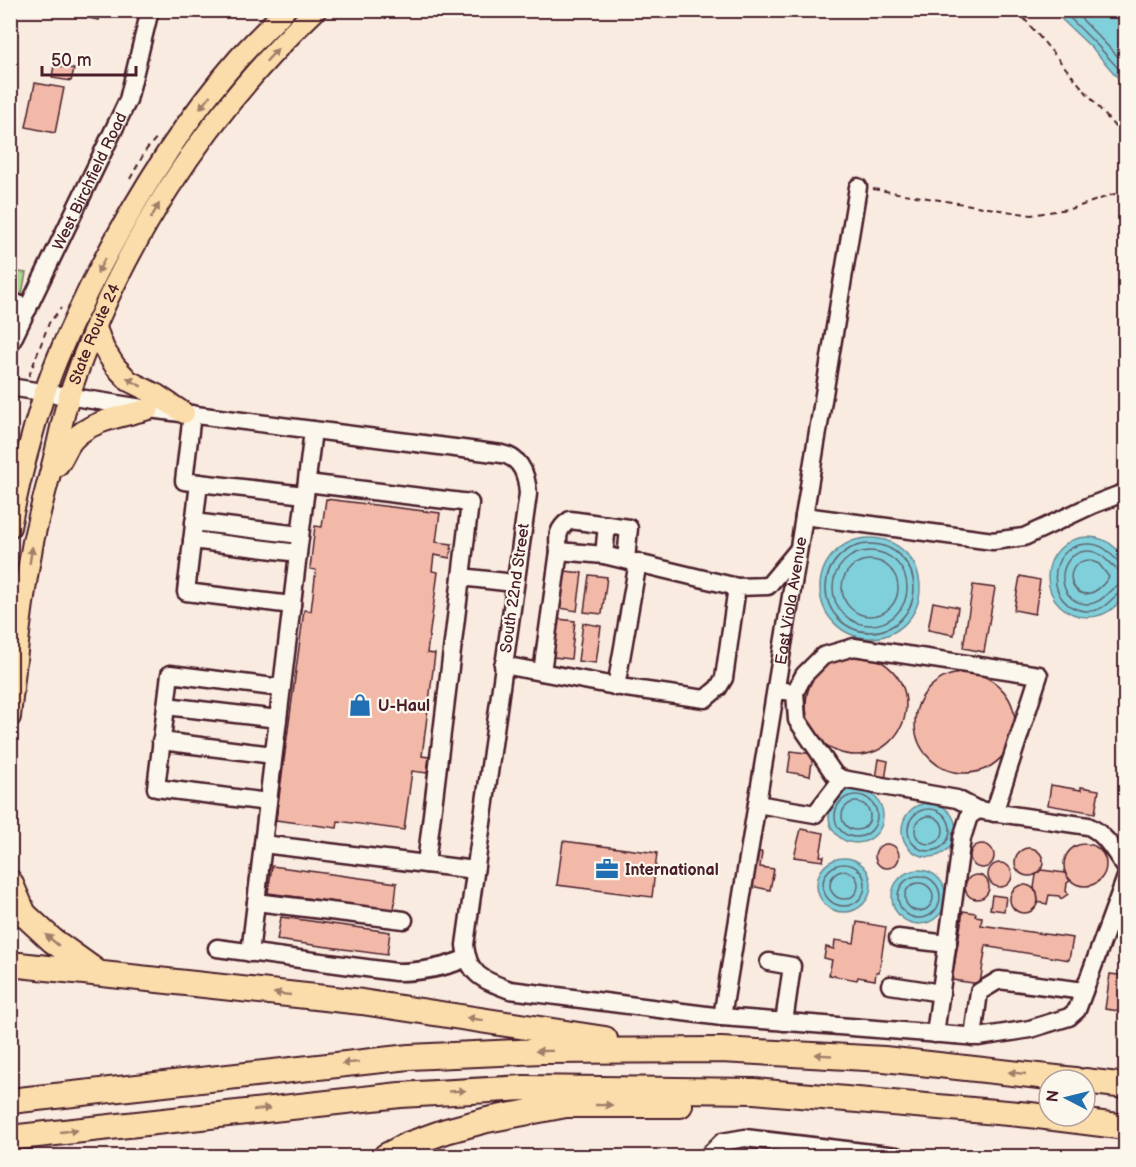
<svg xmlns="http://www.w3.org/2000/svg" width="1136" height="1167" font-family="'Balsamiq Sans',sans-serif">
<rect width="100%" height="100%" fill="#f9ebdf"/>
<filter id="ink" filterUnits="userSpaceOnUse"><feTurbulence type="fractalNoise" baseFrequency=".0167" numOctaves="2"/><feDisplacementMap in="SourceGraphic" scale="12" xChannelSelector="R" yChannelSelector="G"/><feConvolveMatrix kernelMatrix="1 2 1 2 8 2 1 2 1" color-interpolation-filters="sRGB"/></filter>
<g filter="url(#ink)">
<path fill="#afd793" stroke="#7c7b5f" stroke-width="1.5" d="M11 271 26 273 11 351Z"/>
<path fill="#80d0db" stroke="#6a8995" stroke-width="1.5" d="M1053 11H1125V86L1094 50Z
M1048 577a40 40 0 1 1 80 0a40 40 0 1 1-80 0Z
M820 588a50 50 0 1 1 100 0a50 50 0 1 1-100 0Z
M829 816a27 27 0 1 1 54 0a27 27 0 1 1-54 0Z
M902 830a27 27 0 1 1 54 0a27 27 0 1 1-54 0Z
M817 885a27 27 0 1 1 54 0a27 27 0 1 1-54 0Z
M892 897a27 27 0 1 1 54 0a27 27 0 1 1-54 0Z"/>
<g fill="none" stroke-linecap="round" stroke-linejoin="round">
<path stroke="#606671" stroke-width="1.5" d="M1062 10 1098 46 1126 77
M1073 10 1126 65
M826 588a44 44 0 1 1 88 0a44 44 0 1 1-88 0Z
M833 588a37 37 0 1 1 74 0a37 37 0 1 1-74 0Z
M1089 560 1099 564 1109 577C1078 622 1053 563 1089 560Z
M842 588a28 28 0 1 1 56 0a28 28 0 1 1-56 0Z
M1126 564C1112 563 1110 543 1087 544 1045 545 1045 609 1086 611 1109 612 1112 592 1126 591
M1126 572C1109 571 1106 550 1087 551 1055 553 1055 602 1086 604 1105 605 1109 584 1126 583
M835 816a21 21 0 1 1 42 0a21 21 0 1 1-42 0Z
M842 816a14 14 0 1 1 28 0a14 14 0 1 1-28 0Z
M908 830a21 21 0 1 1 42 0a21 21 0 1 1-42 0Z
M915 830a14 14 0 1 1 28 0a14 14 0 1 1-28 0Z
M823 885a21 21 0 1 1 42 0a21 21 0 1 1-42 0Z
M830 885a14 14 0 1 1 28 0a14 14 0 1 1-28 0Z
M898 897a21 21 0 1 1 42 0a21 21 0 1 1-42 0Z
M905 897a14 14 0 1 1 28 0a14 14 0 1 1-28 0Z"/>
</g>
<path fill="#f2b9a9" stroke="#4a1f2b" stroke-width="1.5" d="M50 10H101L99 20Z
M54 65 74 69 71 81 52 78Z
M35 83 64 88 55 133 26 127Z
M326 499 440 513 436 542 452 544 450 558 434 555 432 571 438 572 427 653 435 654 422 756 429 757 427 773 412 771 404 830 338 821 337 828 276 820 304 610 311 611 316 570 310 569 315 526 322 527Z
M260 535 282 538 281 547 259 544Z
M565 571 582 573 577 611 560 608Z
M589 575 607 577 602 614 584 612Z
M1020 576 1040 580 1035 614 1014 610Z
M973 585 995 588 984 652 963 648Z
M933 602 958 607 954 635 928 630Z
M558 619 575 621 571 659 553 657Z
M583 623 601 626 596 663 578 661Z
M806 705a50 50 0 1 1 100 0a50 50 0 1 1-100 0Z
M915 723a50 50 0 1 1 100 0a50 50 0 1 1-100 0Z
M791 751 813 754 810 776 788 772Z
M879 759 888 761 885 780 876 779Z
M1125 769H1126V795L1121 794Z
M1051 785 1081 790V787L1099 790 1095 813 1048 805Z
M801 829 824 833 820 856H824L823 861 794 857Z
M563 841 657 853 652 897 557 885Z
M1064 865a21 21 0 1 1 42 0a21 21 0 1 1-42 0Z
M875 856a12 12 0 1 1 24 0a12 12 0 1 1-24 0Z
M970 856a12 12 0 1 1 24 0a12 12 0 1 1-24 0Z
M1015 862a14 14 0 1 1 28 0a14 14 0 1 1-28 0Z
M757 852H762L760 867 774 869 770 890 751 886Z
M988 875a12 12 0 1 1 24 0a12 12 0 1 1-24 0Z
M272 866 397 883 394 910 268 893Z
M1041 870 1065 873 1070 881 1067 883 1066 891 1068 894 1061 899 1059 896 1049 895 1047 904 1038 902 1037 892 1034 888 1036 875Z
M965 887a12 12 0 1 1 24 0a12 12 0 1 1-24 0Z
M1010 899a14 14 0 1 1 28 0a14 14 0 1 1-28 0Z
M992 895 1006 897 1004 911 990 909Z
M963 911 976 913 975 916 982 917 981 925 1073 938 1069 960 989 947 990 945H986L980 984 952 980Z
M281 917 390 932 387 955 277 940Z
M857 922 886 927 879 972H876L875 980 858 977 857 980 829 975 832 960 824 958 826 947 834 949 835 940 854 943Z
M1110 974 1126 976V1012L1105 1009Z"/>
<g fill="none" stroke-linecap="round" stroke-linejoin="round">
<g stroke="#4a1f2b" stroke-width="21">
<g id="minor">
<path d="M10 300 28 309"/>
<path id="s1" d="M10 345 128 100 150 10"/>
<path d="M10 387 149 409 502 454C522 458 527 476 528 494L465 945C468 975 483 980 510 990L722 1017 979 1037 1030 1029 1069 1017 1077 1010 1126 877"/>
<path d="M192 414 184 481 199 483"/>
<path d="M804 516 993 541 1024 537 1092 505 1126 492"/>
<path d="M194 522 300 535"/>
<path d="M607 525 629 528 626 560"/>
<path d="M192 540 298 553"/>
<path d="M559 551C557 536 557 529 570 520L607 525 604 555"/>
<path d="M461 577 514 583"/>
<path d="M292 605 186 592 199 483 305 495"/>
<path d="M503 665 626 688 705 699 718 688 724 678 737 587 768 586 797 551"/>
<path d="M542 672 559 551 604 555 737 587"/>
<path d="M616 687 638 562"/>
<path d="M282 688 170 674 156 788 268 802C283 678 298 554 313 430"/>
<path d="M784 691 795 692 797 720 834 774 842 779 957 799 978 810"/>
<path d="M795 692 804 675 823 656 854 647 1039 675 994 813"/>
<path d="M166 706 278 719"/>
<path d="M161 741 273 755"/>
<path d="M268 802 263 844 426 864 470 503 307 483"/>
<path d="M757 804 815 814 842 779"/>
<path d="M426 864 475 870"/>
<path d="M256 902 404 920"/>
<path d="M898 938 948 944"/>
<path d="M217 948 396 972C421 972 444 968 467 958"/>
<path d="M250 953 263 844"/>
<path d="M769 962 792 966 784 1022"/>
<path d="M890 985 941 993"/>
<path id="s2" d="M722 1017 858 187"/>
<path d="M935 1034 962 838 969 816 978 810 1088 826C1106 834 1115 853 1126 868"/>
<path d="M973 1037 979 992 999 980 1084 991"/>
<path d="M708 1156 722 1142 745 1138 897 1156"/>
</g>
</g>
<g stroke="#4a1f2b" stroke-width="24">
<g id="major">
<path d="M96 328 104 349 115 366 129 381 157 395 184 413"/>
<path d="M58 465C64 457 67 447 73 440 91 420 125 416 149 409"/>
<path d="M10 527C19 483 30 439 44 395 55 360 72 325 88 291 129 209 177 129 238 59 253 42 270 27 285 10"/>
<path id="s3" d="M10 717C16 658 22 600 33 542 39 514 47 486 54 458 59 438 63 416 69 396 118 250 204 116 316 10"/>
</g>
</g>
<g stroke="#4a1f2b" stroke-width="28">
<path id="highway" d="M10 882 24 914 52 940 98 973
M10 964 362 1002 605 1039
M1085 1081 1126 1086
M10 1101 409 1057 542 1051 721 1050 884 1059 1075 1080
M10 1138 400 1095 524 1088 754 1091 1030 1115 1126 1127
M386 1156 407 1145 446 1131 487 1120 566 1105H680"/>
</g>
<path stroke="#4a1f2b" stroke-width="2" stroke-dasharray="6 4.5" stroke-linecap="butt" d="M1017 10 1126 140
M130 179 146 150 158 136
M873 189 1031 215 1074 208 1126 190
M29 376 49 323 61 308"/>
<use href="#minor" stroke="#fbf7ec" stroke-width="16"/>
<use href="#major" stroke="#fbddab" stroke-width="20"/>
<use href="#highway" stroke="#fbddab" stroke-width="24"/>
</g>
<defs><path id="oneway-solid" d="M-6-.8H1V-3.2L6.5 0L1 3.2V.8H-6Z" transform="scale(1.5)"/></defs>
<g fill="#a27e6b">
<use href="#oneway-solid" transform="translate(272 55) rotate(-47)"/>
<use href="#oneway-solid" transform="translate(205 102) rotate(128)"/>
<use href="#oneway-solid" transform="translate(155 211) rotate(-60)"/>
<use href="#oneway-solid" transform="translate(101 266) rotate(116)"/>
<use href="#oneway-solid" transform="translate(134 382) rotate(-149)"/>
<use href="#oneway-solid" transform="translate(31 555) rotate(-81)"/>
<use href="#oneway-solid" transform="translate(52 940) rotate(-140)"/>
<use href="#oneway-solid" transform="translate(282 994) rotate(-174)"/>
<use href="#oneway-solid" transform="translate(475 1019) rotate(-171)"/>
<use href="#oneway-solid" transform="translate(544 1051) rotate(179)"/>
<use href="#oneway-solid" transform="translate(823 1055) rotate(-177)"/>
<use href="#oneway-solid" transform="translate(350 1063) rotate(174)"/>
<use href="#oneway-solid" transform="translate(1017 1073) rotate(-174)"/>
<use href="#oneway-solid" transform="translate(457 1091) rotate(-3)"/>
<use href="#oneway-solid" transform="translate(604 1105)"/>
<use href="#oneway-solid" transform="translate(262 1109) rotate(-6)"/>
<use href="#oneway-solid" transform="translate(69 1131) rotate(-6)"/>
</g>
</g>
<defs>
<g id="shop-bare" transform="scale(1.8)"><path d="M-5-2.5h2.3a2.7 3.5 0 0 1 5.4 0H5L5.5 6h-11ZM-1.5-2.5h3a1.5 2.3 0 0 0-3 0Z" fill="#1f6fb2" stroke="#fbf7ec" stroke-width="2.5" paint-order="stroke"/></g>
<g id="office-bare" transform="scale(1.8)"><path d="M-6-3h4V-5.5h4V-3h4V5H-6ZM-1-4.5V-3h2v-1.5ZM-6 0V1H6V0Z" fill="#1f6fb2" stroke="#fbf7ec" stroke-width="2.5" paint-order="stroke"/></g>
</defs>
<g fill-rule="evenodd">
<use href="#shop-bare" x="360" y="705"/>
<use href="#office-bare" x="607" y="869"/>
</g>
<g text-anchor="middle" stroke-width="4.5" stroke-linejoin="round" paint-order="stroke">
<g font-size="16" fill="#4a1f2b" stroke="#fbf7ec">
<text dy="6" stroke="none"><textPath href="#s1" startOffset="182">West Birchfield Road</textPath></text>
<text dy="6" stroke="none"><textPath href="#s3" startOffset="394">State Route 24</textPath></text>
<text transform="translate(514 588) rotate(-82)" y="6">South 22nd Street</text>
<text dy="6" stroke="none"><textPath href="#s2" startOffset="422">East Viola Avenue</textPath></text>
</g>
<g font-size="16" font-weight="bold" fill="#4a1f2b" stroke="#fbf7ec" text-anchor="start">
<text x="378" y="711">U-Haul</text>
<text x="625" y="875">International</text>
</g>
</g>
<rect width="1136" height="1167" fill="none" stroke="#fbf7ec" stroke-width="36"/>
<rect x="18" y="18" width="1100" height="1131" fill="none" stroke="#4a1f2b" stroke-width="2" filter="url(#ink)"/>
<g transform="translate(1067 1098) rotate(277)"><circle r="28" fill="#fbf7ec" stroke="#b4a19f" stroke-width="1.5"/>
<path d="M0-4.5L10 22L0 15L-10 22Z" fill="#1f6fb2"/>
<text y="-9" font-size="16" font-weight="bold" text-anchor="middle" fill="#4a1f2b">N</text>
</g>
<path d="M42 66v9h94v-9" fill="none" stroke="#4a1f2b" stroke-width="3"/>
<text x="51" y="66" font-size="18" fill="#4a1f2b" stroke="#fbf7ec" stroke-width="4.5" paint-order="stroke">50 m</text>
</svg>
